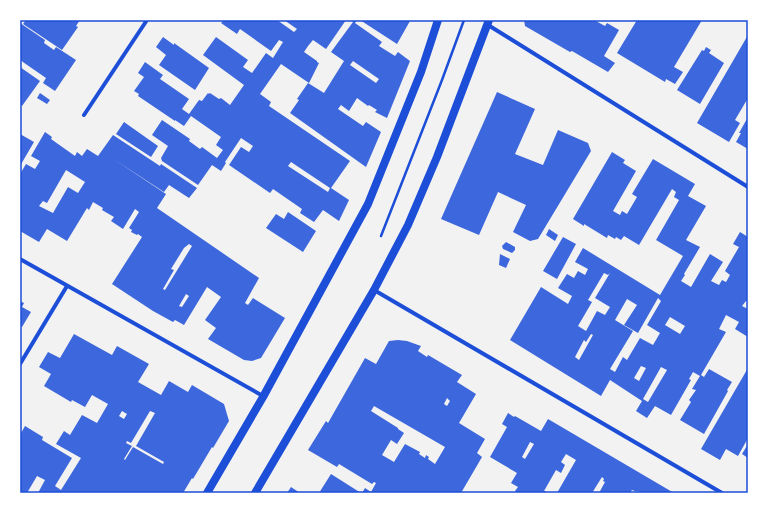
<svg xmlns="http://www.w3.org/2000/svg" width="768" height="513" font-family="Cabin,sans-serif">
<rect width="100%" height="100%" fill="#f2f2f2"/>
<path fill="#3d67dc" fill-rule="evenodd" d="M26 20H80L76 26 78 27 62 50 23 24Z
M224 20H277L294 32 297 29 284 20H346L326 49 313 40 308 46 304 52 317 61V62L319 63 309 83 281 64 260 94 271 102 269 106 350 161 331 188 349 200 339 221 323 210 314 222 300 213 302 209 273 189 270 193 229 165 241 147 249 152 253 146 241 138 225 162 226 163 221 171 212 165 198 185 162 161 161 158 168 146 152 135 162 120 190 139 189 141 200 149 202 147 217 158 223 150 216 145 221 137 191 116 184 126 175 120V121L138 96 139 94 134 91 144 77 138 73 145 62 163 75 160 79 189 99 182 109 189 114 199 100 202 101 208 93 209 94 210 93 219 99 221 98 230 105 244 85 203 55 216 37 248 60 243 67 252 73 266 53 273 58 283 42 279 40 271 51 240 29 237 34 221 23ZM291 162 330 188 328 192 288 166Z
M351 20H357L355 23 382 42 379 46 395 56 398 52 410 61 387 118 375 112 377 110 369 105 368 106 357 98 349 111 341 105 338 109 363 126 366 122 381 132 366 167 290 113 299 100 297 99 308 83 324 93 344 61 331 52 353 22ZM353 61 379 79 376 83 350 65Z
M360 20H408L410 21 397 44Z
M524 20H594L605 26 607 23 619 30 604 56 615 63 608 72 572 51 570 52 525 26Z
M637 20H702L674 67 683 72 675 84 666 79 665 82 617 53Z
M20 23 45 40 44 43 54 50 56 47 76 60 55 91 43 83 46 78 20 60Z
M748 35V98L735 120 740 123 729 142 697 123Z
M163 37 174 45V43L209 68 195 90 159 65 166 55 156 47Z
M706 47 711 50 709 53 724 63 700 104 677 90 702 50 704 51Z
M20 67 40 81 22 106 20 104Z
M497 92 535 109 515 154 543 165 558 130 588 143 591 151 538 239 530 241 513 232 526 205 498 192 479 235 441 219Z
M40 93 50 100 47 104 37 98Z
M748 117V149L736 142 741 133H739Z
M124 122 158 146 151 157 116 134Z
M45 132 52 137 51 139 75 156 77 152 82 156 87 149 98 156 113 135 160 166 161 164 197 188 189 198 169 185 164 192 112 158 166 194 157 208 259 278 245 303 248 305 253 298 285 318 261 358 252 361 244 360 208 339 216 328 205 320 221 297 207 287 184 325 175 320 173 322 153 311 112 284 142 237 138 234 137 235 131 232 132 230 129 228 139 212 135 209 123 229 111 221 114 217 102 210 103 208 93 202 89 210 87 208 67 241 47 229 39 242 20 231V174L26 164 35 169 40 161 31 156ZM66 170 85 182 78 193 68 187 53 213 39 206 43 201 47 203ZM189 244 192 246 165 290 163 289 174 270 171 269 184 248ZM186 294 189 296 182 307 179 306Z
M20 134 34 142 20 166Z
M612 152 625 160 623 163 636 171 613 211 620 215 622 211 627 214 637 197 632 194 653 159 695 184 688 196 706 206 686 240 700 247 684 274 685 275 681 281 691 287 710 254 723 262 711 281 719 285 722 280 726 282 730 275 725 271 739 247 733 244 740 232 748 237V302L746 301 742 306 748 309V337L735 329 739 322 726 315 719 329 726 332 701 375 704 377 709 369 732 382 727 390 728 391 704 434 680 420 691 402 689 400 696 390 692 389 700 376 693 372 689 379 691 380 671 415 655 406 647 418 636 411 642 401 610 380 601 396 510 340 541 287 568 304 572 296 558 288 567 274 574 278 578 271 585 275 588 269 575 262 583 248 660 295 683 256 656 240 679 200 674 197 676 192 672 189 639 245 624 236 621 240 616 237 615 239 608 235 607 238 584 224V226L573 219ZM604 273 608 275 610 273 595 298 610 307 605 315 597 311 586 331 578 326 592 302 588 300ZM658 298 661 301 647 325 660 333 653 345 640 338 627 360 623 357 615 372 610 369 633 331 615 320 627 299 637 305 624 325 638 333ZM670 317 685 326 680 334 665 325ZM591 334 593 335 579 360 575 357 584 340 586 342ZM641 366 646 368 639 381 634 378ZM661 367 667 370 648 402 643 399Z
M288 212 316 231 303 252 266 228 276 214 284 219Z
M549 229 558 235 555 241 546 235Z
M563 237 576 244 557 279 543 271Z
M506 242 515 247V250L512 253 503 249 502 246Z
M500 254 510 259 506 268 499 265Z
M20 301 24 303 22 307 31 312 22 327 20 326Z
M74 334 112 355 117 346 149 364 138 382 161 395 169 381 188 392 192 385 224 404 229 421 213 448 212 447 193 479 192 478 183 493H38L45 480 37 476 27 493H20V435L25 426 43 437 42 440 72 458 55 486 61 490 81 458 56 444 64 431 70 435 82 415 97 423 108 404 92 395 85 407 72 400 71 402 44 386 51 374 39 367 48 352 60 358ZM122 411 127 414 124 419 119 416ZM150 411 155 413 136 446 164 462 163 464 133 447 125 460 124 459 132 446 126 443 127 441 131 443Z
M398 340 407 341 421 346 418 351 427 357 428 355 462 375 457 382 476 394 459 423 485 439 477 453 482 457 461 493H362L365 488 371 492 376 483 374 482 372 484 339 464 337 467 308 450 326 421 328 423 365 358 376 364 389 341ZM447 398 450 401 447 406 444 404ZM374 406 445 447 435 464 428 459 429 457 426 455 425 458 419 454 420 452 405 444 394 462 382 455 391 440 397 444 404 433 398 429V428L371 411Z
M748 368V438L738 456 726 449 720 460 701 449Z
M508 413 514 417 515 416 541 431 548 419 674 493H641L638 491 637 492 632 490 630 493H599L605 482 603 481 604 479 602 477 592 493H557L576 460 566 454 561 462 565 465 561 473 556 470 544 491H546L545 493H518L515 491 518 487 511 483 517 473 490 457 507 427 502 424ZM530 442 534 444 525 459 522 457Z
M748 444V458L742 454Z
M331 474 361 493H319Z
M291 487 300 493H287Z"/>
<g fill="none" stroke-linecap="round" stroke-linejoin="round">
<path stroke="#1d4ed8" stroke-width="2.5" d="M381 236 442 80 464 20"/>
<path stroke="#1d4ed8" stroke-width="4" d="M488 25 748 187
M84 115 147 20
M20 259 263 396
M374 290 722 493
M20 364 67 286"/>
<path stroke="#1d4ed8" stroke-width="8" d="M207 493 263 397 368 204 421 72 438 20
M255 493 374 290 408 225 437 157 489 20"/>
</g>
<rect width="768" height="513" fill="none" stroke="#ffffff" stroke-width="42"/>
<rect x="21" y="21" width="726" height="471" fill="none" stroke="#1d4ed8" stroke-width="1.5"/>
</svg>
